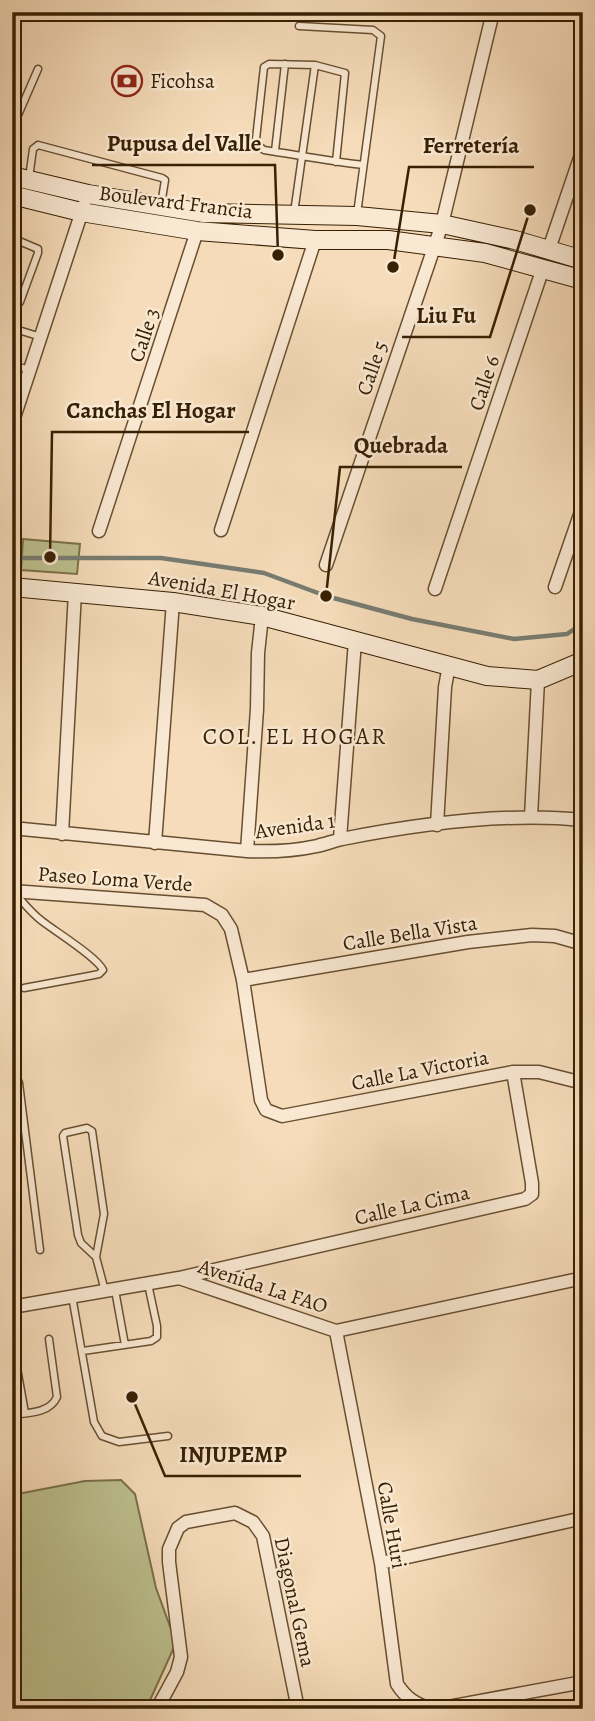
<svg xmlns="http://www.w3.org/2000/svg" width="595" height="1721" font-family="Alegreya,serif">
<rect width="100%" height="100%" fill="#f6dcba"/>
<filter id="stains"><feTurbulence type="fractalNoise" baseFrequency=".00286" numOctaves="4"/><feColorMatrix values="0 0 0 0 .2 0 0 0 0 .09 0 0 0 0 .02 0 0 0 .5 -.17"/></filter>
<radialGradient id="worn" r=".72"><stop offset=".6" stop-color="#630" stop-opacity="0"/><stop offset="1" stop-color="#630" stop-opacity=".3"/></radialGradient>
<path fill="#bdc08f" stroke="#7a7049" stroke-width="2" d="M23 539 80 544 77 574 21 570Z
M121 1480 135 1494 156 1588 176 1643 146 1709H12V1495L85 1481Z"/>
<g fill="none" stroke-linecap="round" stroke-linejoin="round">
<path stroke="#777c71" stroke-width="4.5" d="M16 558H161L264 573 326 596 412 619 514 639 567 634 583 623"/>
<g stroke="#684f31" stroke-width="9">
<path id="lane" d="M299 26 373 30 381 36 357 214
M12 129 38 69
M275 151 285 64
M336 162 345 73 315 65 269 64 264 67 256 139 259 146 264 150C297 155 330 161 363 165
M29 178 33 149 38 145 162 178 165 180 161 205
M294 213 315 65
M12 238 38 249V253L20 302H12
M12 328 41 337
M12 365 30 370
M14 892C23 902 31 913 42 921 56 932 97 957 103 970L99 974 89 976 24 988
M12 1068 19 1083 40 1250
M96 1257 104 1214 92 1131 87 1128 65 1133 63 1136 78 1235 81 1243 96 1257 105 1291
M115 1290 125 1345
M72 1296 94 1422 102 1436 119 1442 168 1436
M12 1340 25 1413
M83 1351 151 1341 157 1337V1326L148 1284
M12 1415C29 1413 50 1413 57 1397L49 1339"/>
</g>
<g stroke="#684f31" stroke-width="15">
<path id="street" d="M549 249 583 149
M12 424 84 205
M221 530 315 240
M99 531 197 231
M326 565 442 224 493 12
M555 587 583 506
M435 589 543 268
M531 817 538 680
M437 825 445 687 449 665
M12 828 247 851C270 852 294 851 317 846 325 844 334 841 342 839 418 824 506 812 583 820
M62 834 75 592
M340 839 355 641
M155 843 173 602
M247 851 257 709 258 653 262 616
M12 891 205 905 222 915 231 929 243 980 261 1100 266 1110 282 1116 513 1072H539L583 1083
M243 980 468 942 532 935 555 936 583 944
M179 1278 525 1199 532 1194V1183L513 1072
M12 1307 179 1278 336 1331 583 1278
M336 1331 381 1563 397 1684C406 1698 415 1704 431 1709
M381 1563 583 1518
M157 1709 177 1672 181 1657 169 1562V1549L178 1528 186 1522 235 1513 253 1522 263 1536 298 1709
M437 1709 583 1682"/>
</g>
<g stroke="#382003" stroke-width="20">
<path id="secondary" d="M12 176 88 194 204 213 357 216 442 224 515 240 583 260
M12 195 81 212 197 231 315 240H388L485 253 583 280
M12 587 173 602 262 616 487 676 538 680 583 661"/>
</g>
<use href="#lane" stroke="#f9e8d2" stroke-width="6"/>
<use href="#street" stroke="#f9e8d2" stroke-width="12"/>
<use href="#secondary" stroke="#f9e8d2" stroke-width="18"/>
</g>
<defs>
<g id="bank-ring" transform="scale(1.575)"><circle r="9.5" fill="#f9e8d2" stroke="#8f2418" stroke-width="1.5"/><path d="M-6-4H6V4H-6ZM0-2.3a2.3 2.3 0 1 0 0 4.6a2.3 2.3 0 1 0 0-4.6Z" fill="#8f2418"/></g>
</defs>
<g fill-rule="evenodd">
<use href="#bank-ring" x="127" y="81"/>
</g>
<g text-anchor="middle" stroke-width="5" stroke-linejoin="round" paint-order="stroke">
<g font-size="21" fill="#382003" stroke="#f9e8d2" text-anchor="start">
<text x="150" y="88">Ficohsa</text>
</g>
<g font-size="21" fill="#382003" stroke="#f9e8d2">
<text transform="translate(176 202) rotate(7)" y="7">Boulevard Francia</text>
<text transform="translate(144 335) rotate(-72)" y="7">Calle 3</text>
<text transform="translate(372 368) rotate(-71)" y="7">Calle 5</text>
<text transform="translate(484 383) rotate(-72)" y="7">Calle 6</text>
<text transform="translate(222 590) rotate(10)" y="7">Avenida El Hogar</text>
<text transform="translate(295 826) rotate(-8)" y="7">Avenida 1</text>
<text transform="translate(115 879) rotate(4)" y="7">Paseo Loma Verde</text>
<text transform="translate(410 933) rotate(-9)" y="7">Calle Bella Vista</text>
<text transform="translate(420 1070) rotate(-11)" y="7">Calle La Victoria</text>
<text transform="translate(412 1205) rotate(-13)" y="7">Calle La Cima</text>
<text transform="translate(263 1286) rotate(18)" y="7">Avenida La FAO</text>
<text transform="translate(392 1525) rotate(80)" y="7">Calle Huri</text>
<text transform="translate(295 1602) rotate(78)" y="7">Diagonal Gema</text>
</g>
<g font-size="23" letter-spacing="2" fill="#382003" stroke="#f9e8d2">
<text x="295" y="744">COL. EL HOGAR</text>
</g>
</g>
<path fill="none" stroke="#382003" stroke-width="2.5" d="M278 255L275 165H92M393 267L409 167H534M530 210L490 337H402M50 557L52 432H249M326 596L340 467H462M132 1397L165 1476H301"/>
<g fill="#382003" stroke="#f9e8d2" stroke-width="2.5">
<circle cx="278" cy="255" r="7"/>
<circle cx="393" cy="267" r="7"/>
<circle cx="530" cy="210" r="7"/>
<circle cx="50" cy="557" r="7"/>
<circle cx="326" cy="596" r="7"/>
<circle cx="132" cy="1397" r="7"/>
</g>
<g font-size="23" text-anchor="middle" font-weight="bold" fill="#382003" stroke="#f9e8d2" stroke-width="5" stroke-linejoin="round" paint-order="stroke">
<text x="184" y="151">Pupusa del Valle</text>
<text x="471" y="153">Ferretería</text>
<text x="446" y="323">Liu Fu</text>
<text x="151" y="418">Canchas El Hogar</text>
<text x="401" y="453">Quebrada</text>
<text x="233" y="1462">INJUPEMP</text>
</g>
<rect width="595" height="1721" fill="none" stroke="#f6dcba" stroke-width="42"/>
<rect x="14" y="14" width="567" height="1693" fill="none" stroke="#382003" stroke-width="3.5"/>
<rect x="21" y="21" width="553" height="1679" fill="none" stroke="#382003" stroke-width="2"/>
<rect width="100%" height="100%" filter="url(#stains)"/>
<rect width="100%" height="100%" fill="url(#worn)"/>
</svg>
